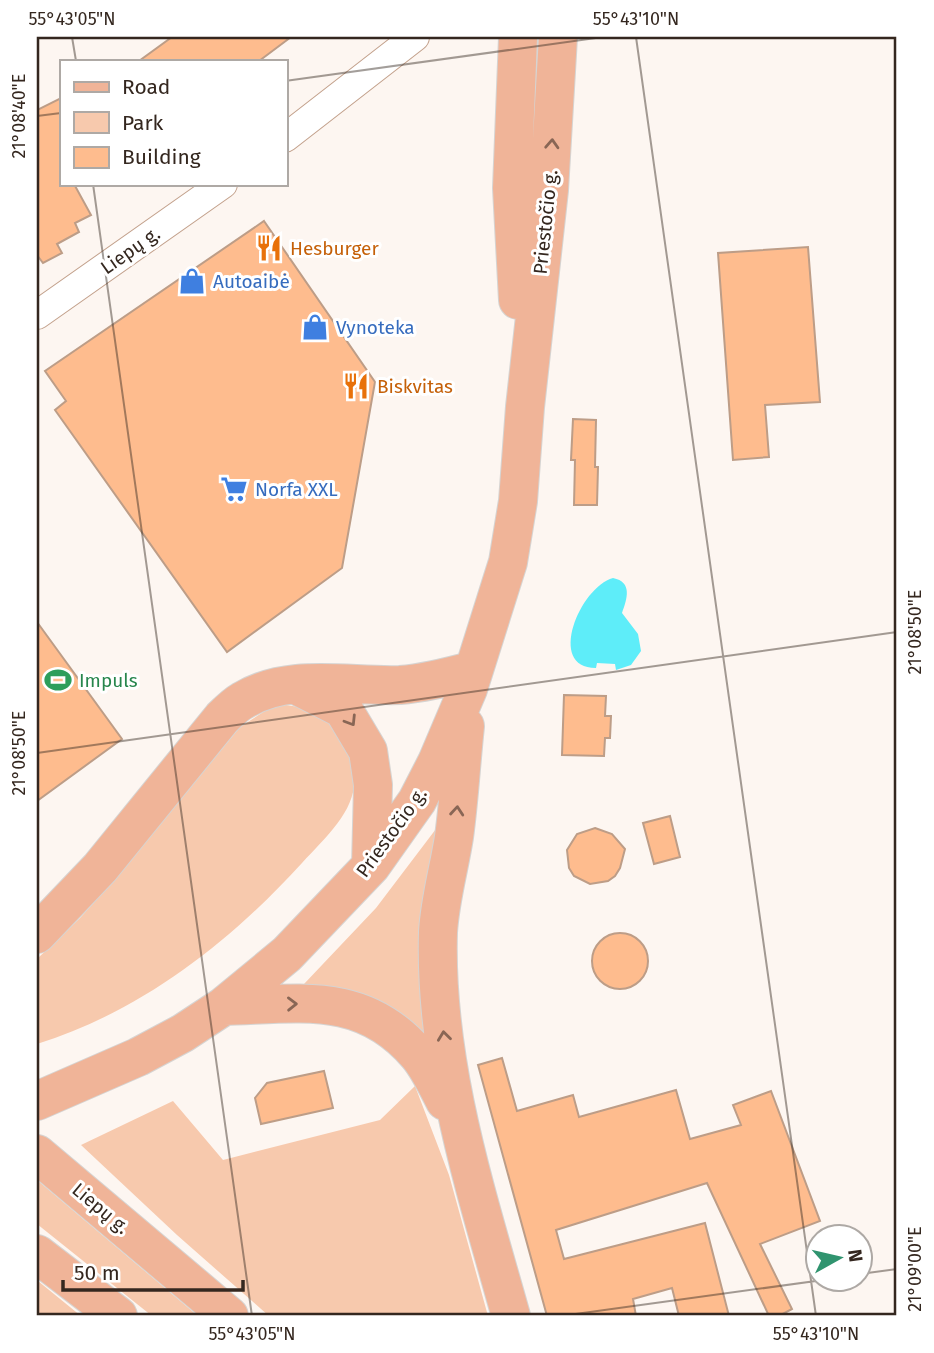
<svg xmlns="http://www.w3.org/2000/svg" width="934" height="1353" font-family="'Fira Sans',sans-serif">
<rect width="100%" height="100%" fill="#fdf6f1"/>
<path fill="#f7c9ad" d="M286 705C324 710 324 714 343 745 374 795 335 827 302 863 229 943 142 1011 37 1044V959L80 918 113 881 240 727 271 707Z
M442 821 429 1038 304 987V984L376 908Z
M415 1086 449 1175 488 1316H269L177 1235 81 1145 173 1101 223 1160 380 1120Z
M37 1180 198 1316H152L37 1224Z
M37 1281H38L81 1316H37Z"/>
<path fill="#5eedf9" d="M613 578C633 582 627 599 622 613L638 634 641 651 631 665 616 670 615 664 597 663 596 668C546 668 580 587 613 578Z"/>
<path fill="#febc8e" stroke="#bd9d87" stroke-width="2" d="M172 37H291L259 61H139Z
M61 98V184H74L91 215 75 223 79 232 57 244 62 253 43 263 37 255V110Z
M264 221 375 382 342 568 227 652 55 410 66 401 45 371Z
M808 247 820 402 765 405 769 457 733 460 718 253Z
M573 419 596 420 595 467H598L597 505H574L575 460H571Z
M37 622 122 739 37 801Z
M564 695 606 696 605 716H611L610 738H605L604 756 562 755Z
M670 816 680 857 654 864 643 823Z
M595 828 612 834 625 849 620 868 615 876 608 881 590 884 574 876 569 868 567 850 577 834Z
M592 961a28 28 0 1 1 56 0a28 28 0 1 1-56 0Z
M502 1058 517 1111 573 1095 579 1117 676 1090 690 1139 741 1125 733 1105 771 1091 820 1221 760 1244 792 1309 779 1316H769L707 1183 556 1230 564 1259 705 1223 729 1316H679L672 1288 633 1299 636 1316H547L478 1065Z
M324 1071 333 1108 261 1124 255 1098 267 1083Z"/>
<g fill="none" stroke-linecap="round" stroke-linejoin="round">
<g stroke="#c3a18c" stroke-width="30">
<path id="street" d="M285 138 415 37
M37 315 223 184"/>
</g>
<g stroke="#d6d4d2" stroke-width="40">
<path id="primary" d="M518 300 512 188 518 37
M300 687 343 709 368 751 373 785 371 866
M465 726C461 763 459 801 454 837 449 869 440 899 438 932 434 1064 476 1191 511 1316
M37 934 100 868 222 718C228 712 235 705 242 701 289 672 349 687 400 685 426 683 449 677 474 670
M224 1006C299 1004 363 990 418 1055 429 1068 437 1086 445 1101
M37 1101 138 1057 183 1033 224 1006 287 954 371 866 417 801 437 762 468 689 508 562 518 501 525 407 549 190 558 37
M37 1154 229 1316
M37 1254 118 1316"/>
</g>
<use href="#street" stroke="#fff" stroke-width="28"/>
<use href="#primary" stroke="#f0b498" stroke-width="38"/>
</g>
<defs><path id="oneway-chevron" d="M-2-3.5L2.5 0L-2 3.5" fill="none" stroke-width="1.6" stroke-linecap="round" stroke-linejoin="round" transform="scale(1.75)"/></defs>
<g stroke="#896655">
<use href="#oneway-chevron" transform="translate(552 144) rotate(-87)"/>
<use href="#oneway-chevron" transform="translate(351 721) rotate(58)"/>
<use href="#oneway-chevron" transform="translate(457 811) rotate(-85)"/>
<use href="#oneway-chevron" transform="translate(292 1004) rotate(-1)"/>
<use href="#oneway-chevron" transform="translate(444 1036) rotate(-97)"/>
</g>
<path fill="none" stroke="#34271f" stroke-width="2" stroke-opacity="0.45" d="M72 37 76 61M636 37 816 1316M285 81 603 37M37 116 61 113M93 184 252 1316M37 753 897 632M860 1274 897 1269M561 1316 823 1280"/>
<defs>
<g id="restaurant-bare" transform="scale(2.1)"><path d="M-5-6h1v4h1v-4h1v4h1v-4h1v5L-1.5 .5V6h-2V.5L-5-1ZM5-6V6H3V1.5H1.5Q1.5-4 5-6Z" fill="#e8710a" stroke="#fff" stroke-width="2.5" paint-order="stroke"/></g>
<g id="shop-bare" transform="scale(2.1)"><path d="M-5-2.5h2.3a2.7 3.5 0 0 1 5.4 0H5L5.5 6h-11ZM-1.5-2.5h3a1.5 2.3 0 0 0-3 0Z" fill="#3f7fe0" stroke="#fff" stroke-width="2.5" paint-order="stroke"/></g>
<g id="supermarket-bare" transform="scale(2.1)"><path d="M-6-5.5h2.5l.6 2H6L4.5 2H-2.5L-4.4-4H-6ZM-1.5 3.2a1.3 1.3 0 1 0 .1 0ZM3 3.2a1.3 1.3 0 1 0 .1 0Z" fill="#3f7fe0" stroke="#fff" stroke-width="2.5" paint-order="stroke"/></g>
<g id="stadium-bare" transform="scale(2.1)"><path d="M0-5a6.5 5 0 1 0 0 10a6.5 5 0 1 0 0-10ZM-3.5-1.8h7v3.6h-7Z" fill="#2e9e5b" stroke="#fff" stroke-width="2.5" paint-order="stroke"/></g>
</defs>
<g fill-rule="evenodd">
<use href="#restaurant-bare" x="269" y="248"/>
<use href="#shop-bare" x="192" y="281"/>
<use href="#shop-bare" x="315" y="327"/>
<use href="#restaurant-bare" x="356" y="386"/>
<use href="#supermarket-bare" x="234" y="489"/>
<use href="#stadium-bare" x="58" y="680"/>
</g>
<g text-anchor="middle" stroke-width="6" stroke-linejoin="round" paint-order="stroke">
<g font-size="19" fill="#34271f" stroke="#fff">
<text transform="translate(545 222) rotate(-84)" y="7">Priestočio g.</text>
<text transform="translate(130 250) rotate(-35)" y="7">Liepų g.</text>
<text transform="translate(391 832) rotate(-54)" y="7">Priestočio g.</text>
<text transform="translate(101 1208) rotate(40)" y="7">Liepų g.</text>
</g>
<g font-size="19" fill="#c56008" stroke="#fff" text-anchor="start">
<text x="290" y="255">Hesburger</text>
<text x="377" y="393">Biskvitas</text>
</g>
<g font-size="19" fill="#366cbe" stroke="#fff" text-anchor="start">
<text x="213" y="288">Autoaibė</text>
<text x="336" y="334">Vynoteka</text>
<text x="255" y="496">Norfa XXL</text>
</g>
<g font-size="19" fill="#27864d" stroke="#fff" text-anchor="start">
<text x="79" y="687">Impuls</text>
</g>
</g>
<rect width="934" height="1353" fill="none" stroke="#ffffff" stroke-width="77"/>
<rect x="60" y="60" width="228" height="126" fill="#ffffff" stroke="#aea9a5" stroke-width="2"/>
<rect x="74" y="82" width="35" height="10" fill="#f0b498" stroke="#aea9a5" stroke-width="2"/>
<text x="122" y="94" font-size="21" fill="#34271f">Road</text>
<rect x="74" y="112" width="35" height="21" fill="#f7c9ad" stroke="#aea9a5" stroke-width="2"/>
<text x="122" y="130" font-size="21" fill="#34271f">Park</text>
<rect x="74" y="147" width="35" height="21" fill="#febc8e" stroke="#aea9a5" stroke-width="2"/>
<text x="122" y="164" font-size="21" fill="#34271f">Building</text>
<g transform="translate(839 1258) rotate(82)"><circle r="33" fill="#ffffff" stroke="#aea9a5" stroke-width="2"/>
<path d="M0-5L12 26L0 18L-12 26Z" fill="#30946f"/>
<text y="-10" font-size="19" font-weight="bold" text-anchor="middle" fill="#34271f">N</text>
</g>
<path d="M63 1280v10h180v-10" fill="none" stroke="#34271f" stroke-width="3.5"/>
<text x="74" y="1280" font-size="21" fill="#34271f" stroke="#ffffff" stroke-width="5" paint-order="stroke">50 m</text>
<rect x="38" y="38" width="857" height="1276" fill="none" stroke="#34271f" stroke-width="2.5"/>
<g font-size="18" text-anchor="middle" fill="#34271f">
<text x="72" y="25">55°43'05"N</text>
<text x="636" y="25">55°43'10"N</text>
<text transform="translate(19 116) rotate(-90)" y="6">21°08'40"E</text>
<text transform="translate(915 632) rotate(-90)" y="6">21°08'50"E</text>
<text transform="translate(19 753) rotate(-90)" y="6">21°08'50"E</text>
<text transform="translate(915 1269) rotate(-90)" y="6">21°09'00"E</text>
<text x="252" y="1340">55°43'05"N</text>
<text x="816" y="1340">55°43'10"N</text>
</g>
</svg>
